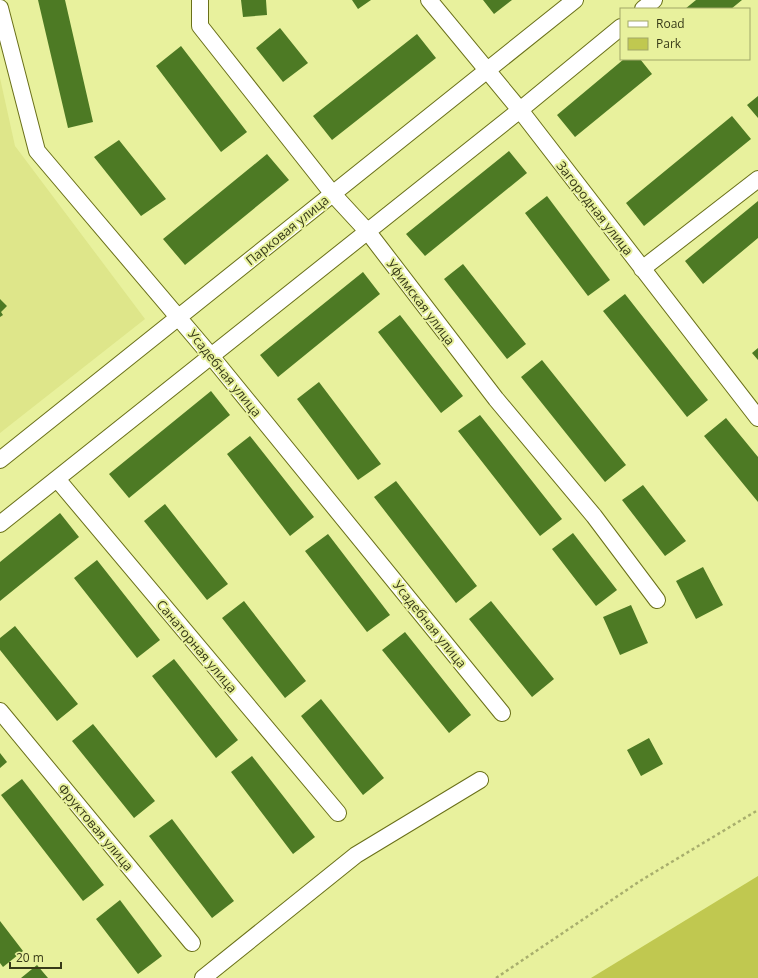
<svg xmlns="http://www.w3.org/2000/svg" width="758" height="978" font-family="'Open Sans',sans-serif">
<rect width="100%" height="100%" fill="#e8f19d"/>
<path fill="#dee68a" d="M0 78 15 146 145 319 0 433Z"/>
<path fill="#c0c850" d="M758 876V978H591Z"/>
<path fill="#4d7a24" d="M38 0H65L93 122 68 128Z
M241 0H266L267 15 243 17Z
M352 0H371L358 9Z
M483 0H512L494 14Z
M696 0H742L731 9H685Z
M280 28 308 63 283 82 256 48Z
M417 34 436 58 332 140 313 116Z
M181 46 247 132 221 152 156 66Z
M624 59H640L652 74 575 137 557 115Z
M758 96V118L747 105Z
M732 116 751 139 644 226 626 203Z
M119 140 166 199 141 216 94 157Z
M509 151 527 173 425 256 406 234Z
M267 154 289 180 185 265 163 239Z
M547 196 610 280 588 296 525 213Z
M758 201V238L703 284 685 261Z
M463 264 526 344 507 359 444 279Z
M363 272 380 294 278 377 260 355Z
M625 294 708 400 687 417 603 311Z
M0 299 7 306 1 312 3 315 0 317Z
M400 315 463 396 441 413 378 332Z
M758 348V360L752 353Z
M542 360 626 465 605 482 521 377Z
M319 382 381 464 358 480 297 399Z
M211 391 230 415 129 498 109 474Z
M480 415 562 519 540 536 458 431Z
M726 418 758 457V502L704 436Z
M250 436 314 517 290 536 227 454Z
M396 481 477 586 456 603 374 497Z
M643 485 686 541 665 556 622 500Z
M165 504 228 584 207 600 144 521Z
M60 513 79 537 0 601V562Z
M573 533 617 590 596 606 552 549Z
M328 534 390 615 367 632 305 551Z
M97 560 160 640 137 658 74 578Z
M703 567 723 605 696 619 676 581Z
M244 601 306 681 285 698 222 618Z
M491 601 554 679 532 697 469 619Z
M631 605 648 643 620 655 603 617Z
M15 626 78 704 57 721 0 650V638Z
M405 632 471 715 449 733 382 650Z
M174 659 238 740 216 758 152 676Z
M321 699 384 778 363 795 301 716Z
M93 724 155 801 134 818 72 741Z
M649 738 663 764 641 776 627 750Z
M0 753 7 762 0 768Z
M252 756 315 837 293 854 231 772Z
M22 779 104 885 83 901 1 795Z
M172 819 234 901 212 918 149 836Z
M120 900 162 956 138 974 96 919Z
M0 921 23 951 3 967 0 963Z
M37 965 48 978H21Z"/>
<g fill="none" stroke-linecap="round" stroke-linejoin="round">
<g stroke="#6a7019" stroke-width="18">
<path id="minor" d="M200 0V26L332 193 368 232 496 399 594 516 657 600
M429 0 520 110 758 418
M0 8 37 151 211 356 502 713
M643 9 654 0
M642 269 758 179
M0 460 575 0
M57 479 338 813
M0 524 520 110 621 27
M0 711 192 943
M203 978 356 855 480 780"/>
</g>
<path stroke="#a8ae6d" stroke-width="2.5" stroke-dasharray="3 3" stroke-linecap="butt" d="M496 978 640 881 758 810"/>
<use href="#minor" stroke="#fff" stroke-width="16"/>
</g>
<g text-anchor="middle" stroke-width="4" stroke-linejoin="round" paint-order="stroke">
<g font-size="13" fill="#373a18" stroke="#e8f19d">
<text transform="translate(595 208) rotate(52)" y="5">Загородная улица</text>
<text transform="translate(287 230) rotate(-39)" y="5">Парковая улица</text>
<text transform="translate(421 302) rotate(53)" y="5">Уфимская улица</text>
<text transform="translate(225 373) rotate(51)" y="5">Усадебная улица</text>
<text transform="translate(430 624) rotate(51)" y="5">Усадебная улица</text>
<text transform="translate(197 646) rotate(50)" y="5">Санаторная улица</text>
<text transform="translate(96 827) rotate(50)" y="5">Фруктовая улица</text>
</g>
</g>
<rect x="620" y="8" width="130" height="52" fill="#e8f19d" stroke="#a1a868"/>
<rect x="628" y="21" width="20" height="6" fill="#ffffff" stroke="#a1a868"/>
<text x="656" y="28" font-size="12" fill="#373a18">Road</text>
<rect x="628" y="38" width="20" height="12" fill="#c0c850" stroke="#a1a868"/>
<text x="656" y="48" font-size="12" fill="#373a18">Park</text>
<path d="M10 962v6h51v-6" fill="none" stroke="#373a18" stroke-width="2"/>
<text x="16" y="962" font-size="12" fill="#373a18" stroke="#e8f19d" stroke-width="3" paint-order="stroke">20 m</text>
</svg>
